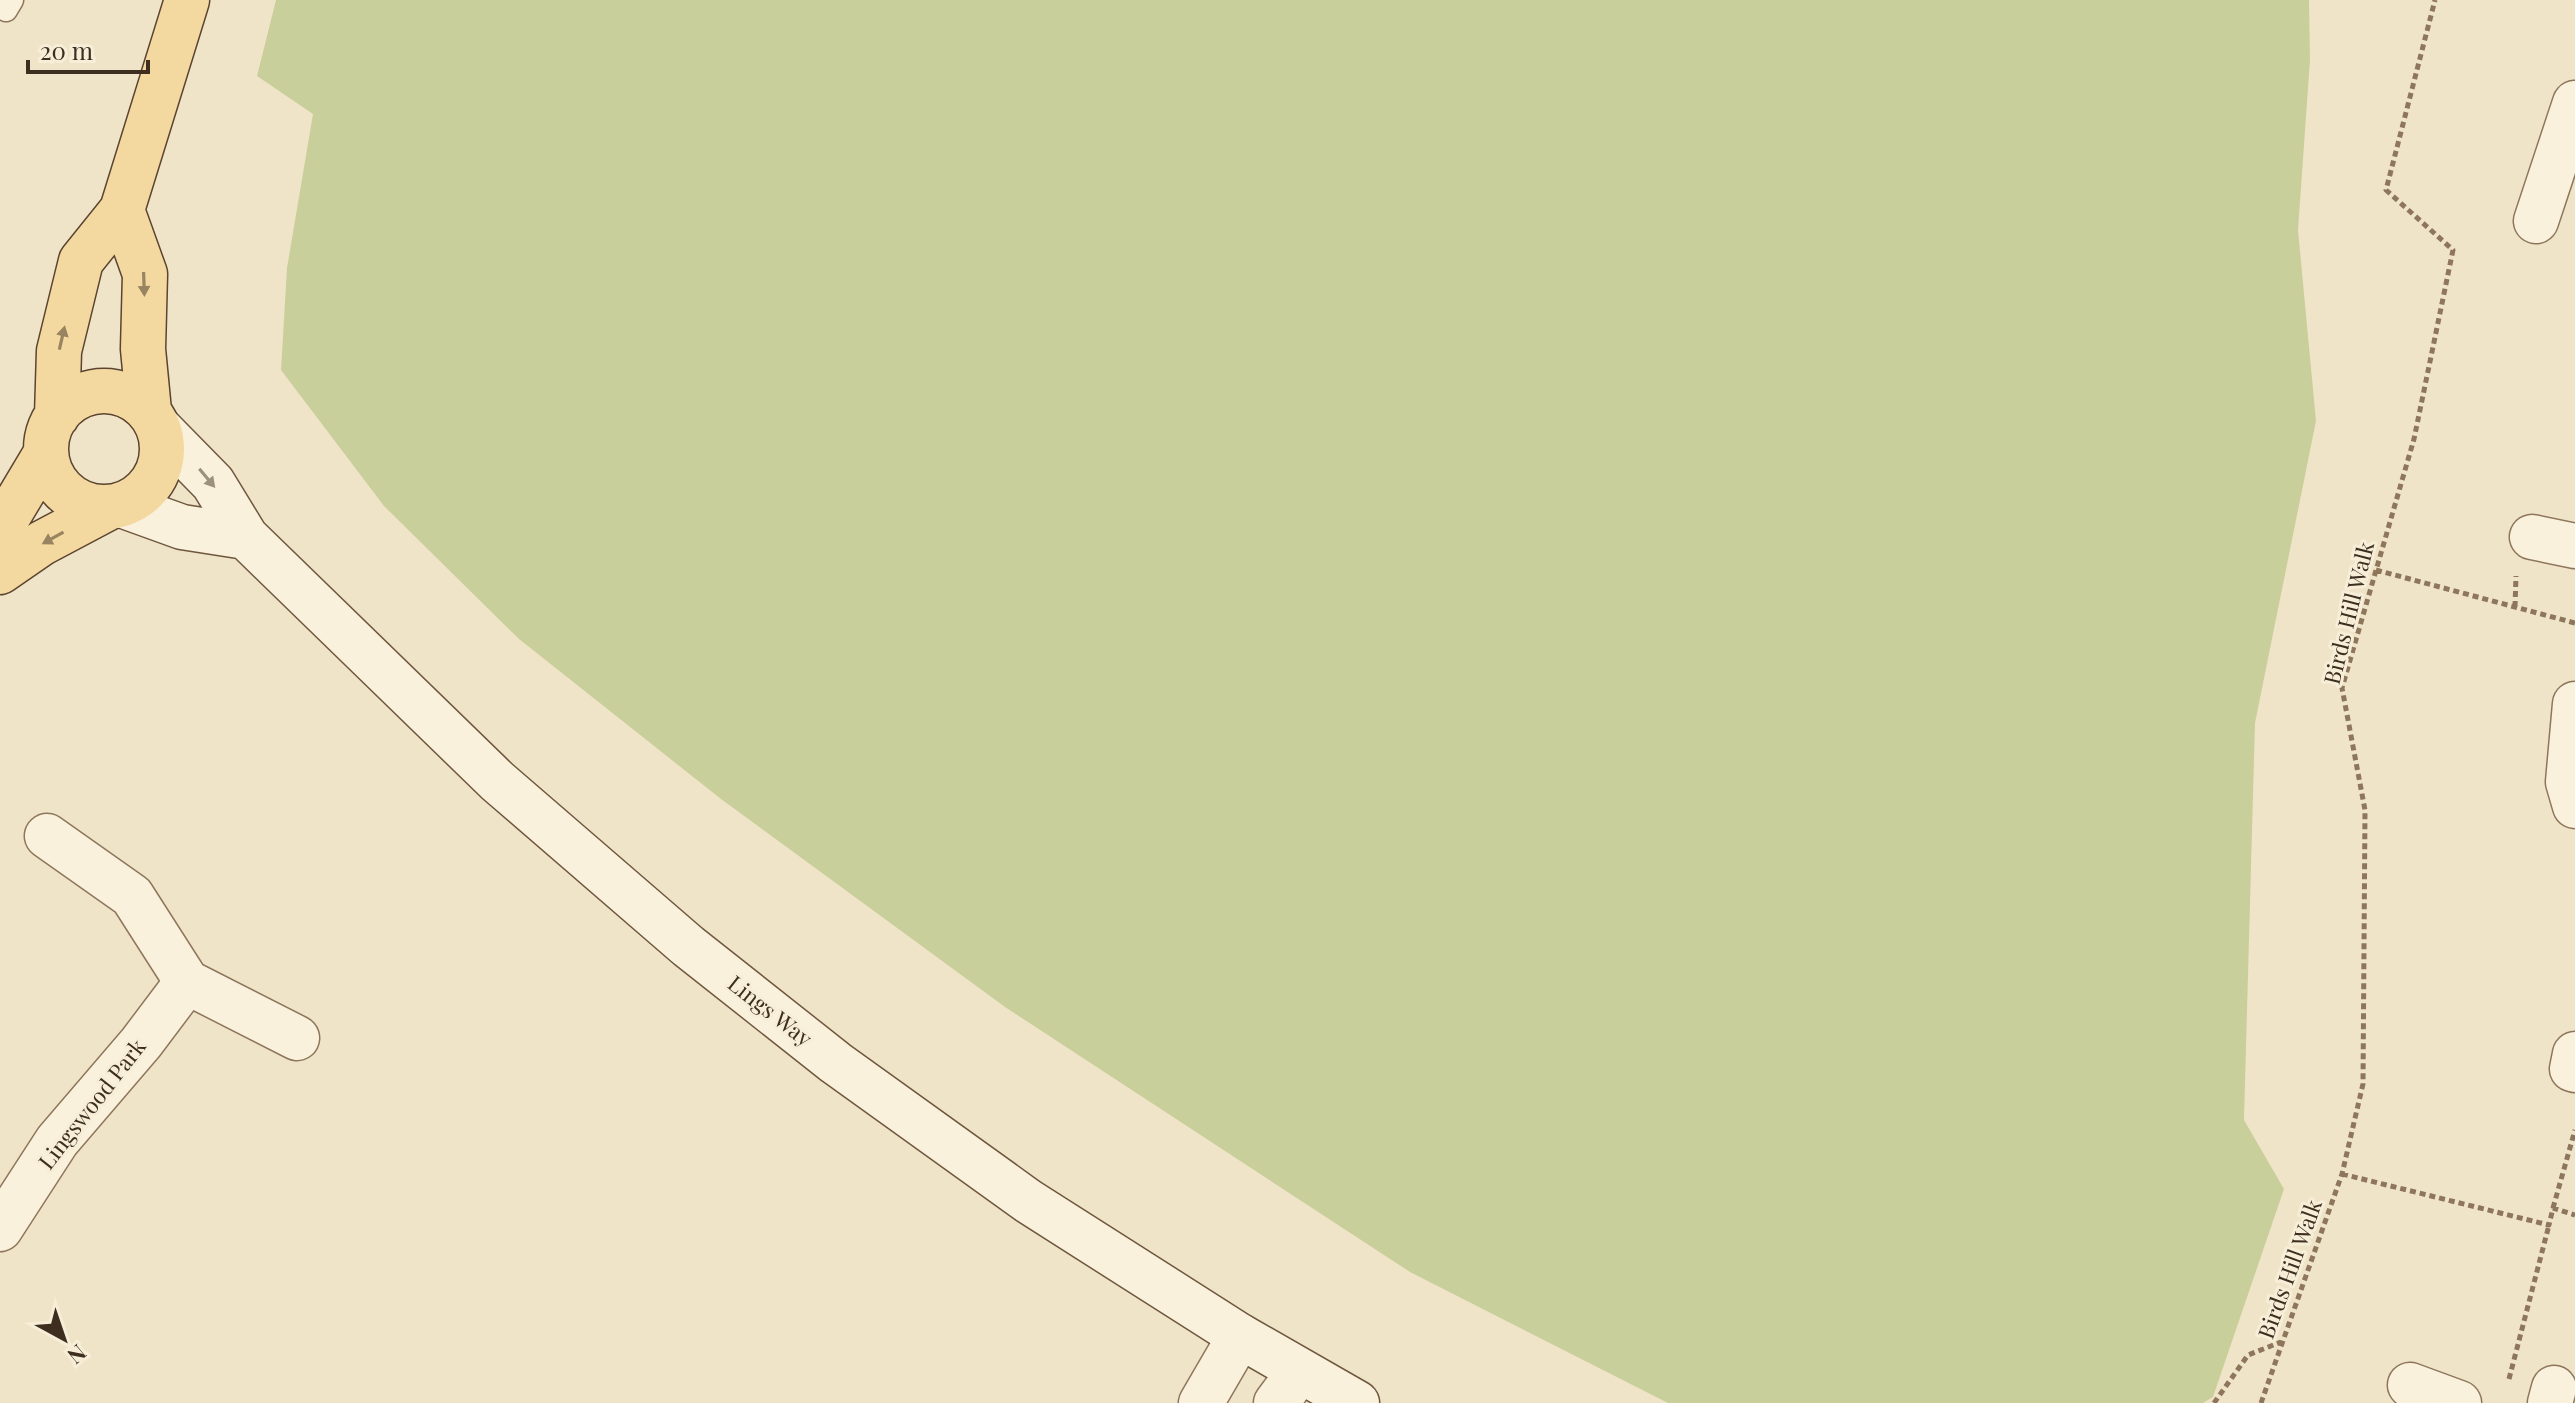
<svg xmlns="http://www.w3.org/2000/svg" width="2575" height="1403" font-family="'Playfair Display',serif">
<rect width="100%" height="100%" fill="#f0e4c8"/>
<path fill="#c9cf9b" d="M276 0H2309L2310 60 2298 230 2316 421 2255 723 2244 1120 2284 1189 2213 1397 2203 1403H1668L1410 1272 1005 1007 721 799 519 639 384 506 281 370 287 268 313 114 257 76Z"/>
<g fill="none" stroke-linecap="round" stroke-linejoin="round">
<g stroke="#8d765c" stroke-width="25">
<path id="lane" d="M6 10 12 0"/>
</g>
<g stroke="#8d765c" stroke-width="47">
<path id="street" d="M2536 221 2575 103
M2532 537 2575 546
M2575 704 2568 782 2575 806
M47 836 132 896 187 982 297 1038
M2575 1054 2572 1069 2575 1070
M0 1229 57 1141 141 1043 187 982
M2410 1385 2459 1403
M1201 1403 1240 1336
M1276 1403 1299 1372
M2550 1403 2554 1388"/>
</g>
<g stroke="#6f573f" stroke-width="47">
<path id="secondary" d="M158 427 213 483 246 537 497 781 688 946 836 1063 1028 1201 1240 1336 1357 1403
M121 505 182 527 246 537"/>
</g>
<g stroke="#5b4430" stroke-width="47">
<path id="primary" d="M122 210 145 274 143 349 149 411
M46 449a58 58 0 1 1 116 0a58 58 0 1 1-116 0Z
M57 416 59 351 81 261 122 210 187 0
M0 536 6 520 46 453
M0 572 42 543 108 508"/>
</g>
<path stroke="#8d765c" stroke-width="5" stroke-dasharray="6 4" stroke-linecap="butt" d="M2376 570 2575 623
M2515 607 2516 576
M2342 1174 2549 1225 2553 1208 2575 1215
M2553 1208 2575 1130
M2509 1379 2549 1225
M2214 1403 2248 1355 2281 1342
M2261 1403 2342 1174 2363 1084 2365 810 2342 688 2414 439 2453 250 2386 190 2435 0"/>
<use href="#lane" stroke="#faf1dc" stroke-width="22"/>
<use href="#street" stroke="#faf1dc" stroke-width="44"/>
<use href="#secondary" stroke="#faf1dc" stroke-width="44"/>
<use href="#primary" stroke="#f3d9a0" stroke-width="44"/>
</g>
<defs><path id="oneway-solid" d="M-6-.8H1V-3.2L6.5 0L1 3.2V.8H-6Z" transform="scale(2)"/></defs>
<g fill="#988460">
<use href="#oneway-solid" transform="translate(144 284) rotate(88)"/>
<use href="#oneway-solid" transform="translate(62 338) rotate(-77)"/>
<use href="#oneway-solid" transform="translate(53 538) rotate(151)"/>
</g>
<use fill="#9c907e" href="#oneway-solid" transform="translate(207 478) rotate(50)"/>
<g text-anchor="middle" stroke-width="6" stroke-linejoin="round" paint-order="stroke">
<g font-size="22" fill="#3d2e20" stroke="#f7eed8">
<text transform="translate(2349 613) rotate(-76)" y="8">Birds Hill Walk</text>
<text transform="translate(770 1011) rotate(38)" y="8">Lings Way</text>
<text transform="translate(92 1104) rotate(-52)" y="8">Lingswood Park</text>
<text transform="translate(2290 1269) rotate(-70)" y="8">Birds Hill Walk</text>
</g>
</g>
<g transform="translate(64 1339) rotate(140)" stroke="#f7eed8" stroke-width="6" paint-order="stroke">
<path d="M0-6L14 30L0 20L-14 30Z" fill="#3d2e20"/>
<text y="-12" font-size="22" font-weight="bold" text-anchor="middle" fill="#3d2e20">N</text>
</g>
<path d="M28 60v12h120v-12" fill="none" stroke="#3d2e20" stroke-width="4"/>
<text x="40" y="60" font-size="24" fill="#3d2e20" stroke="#f7eed8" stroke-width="6" paint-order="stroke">20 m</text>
</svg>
